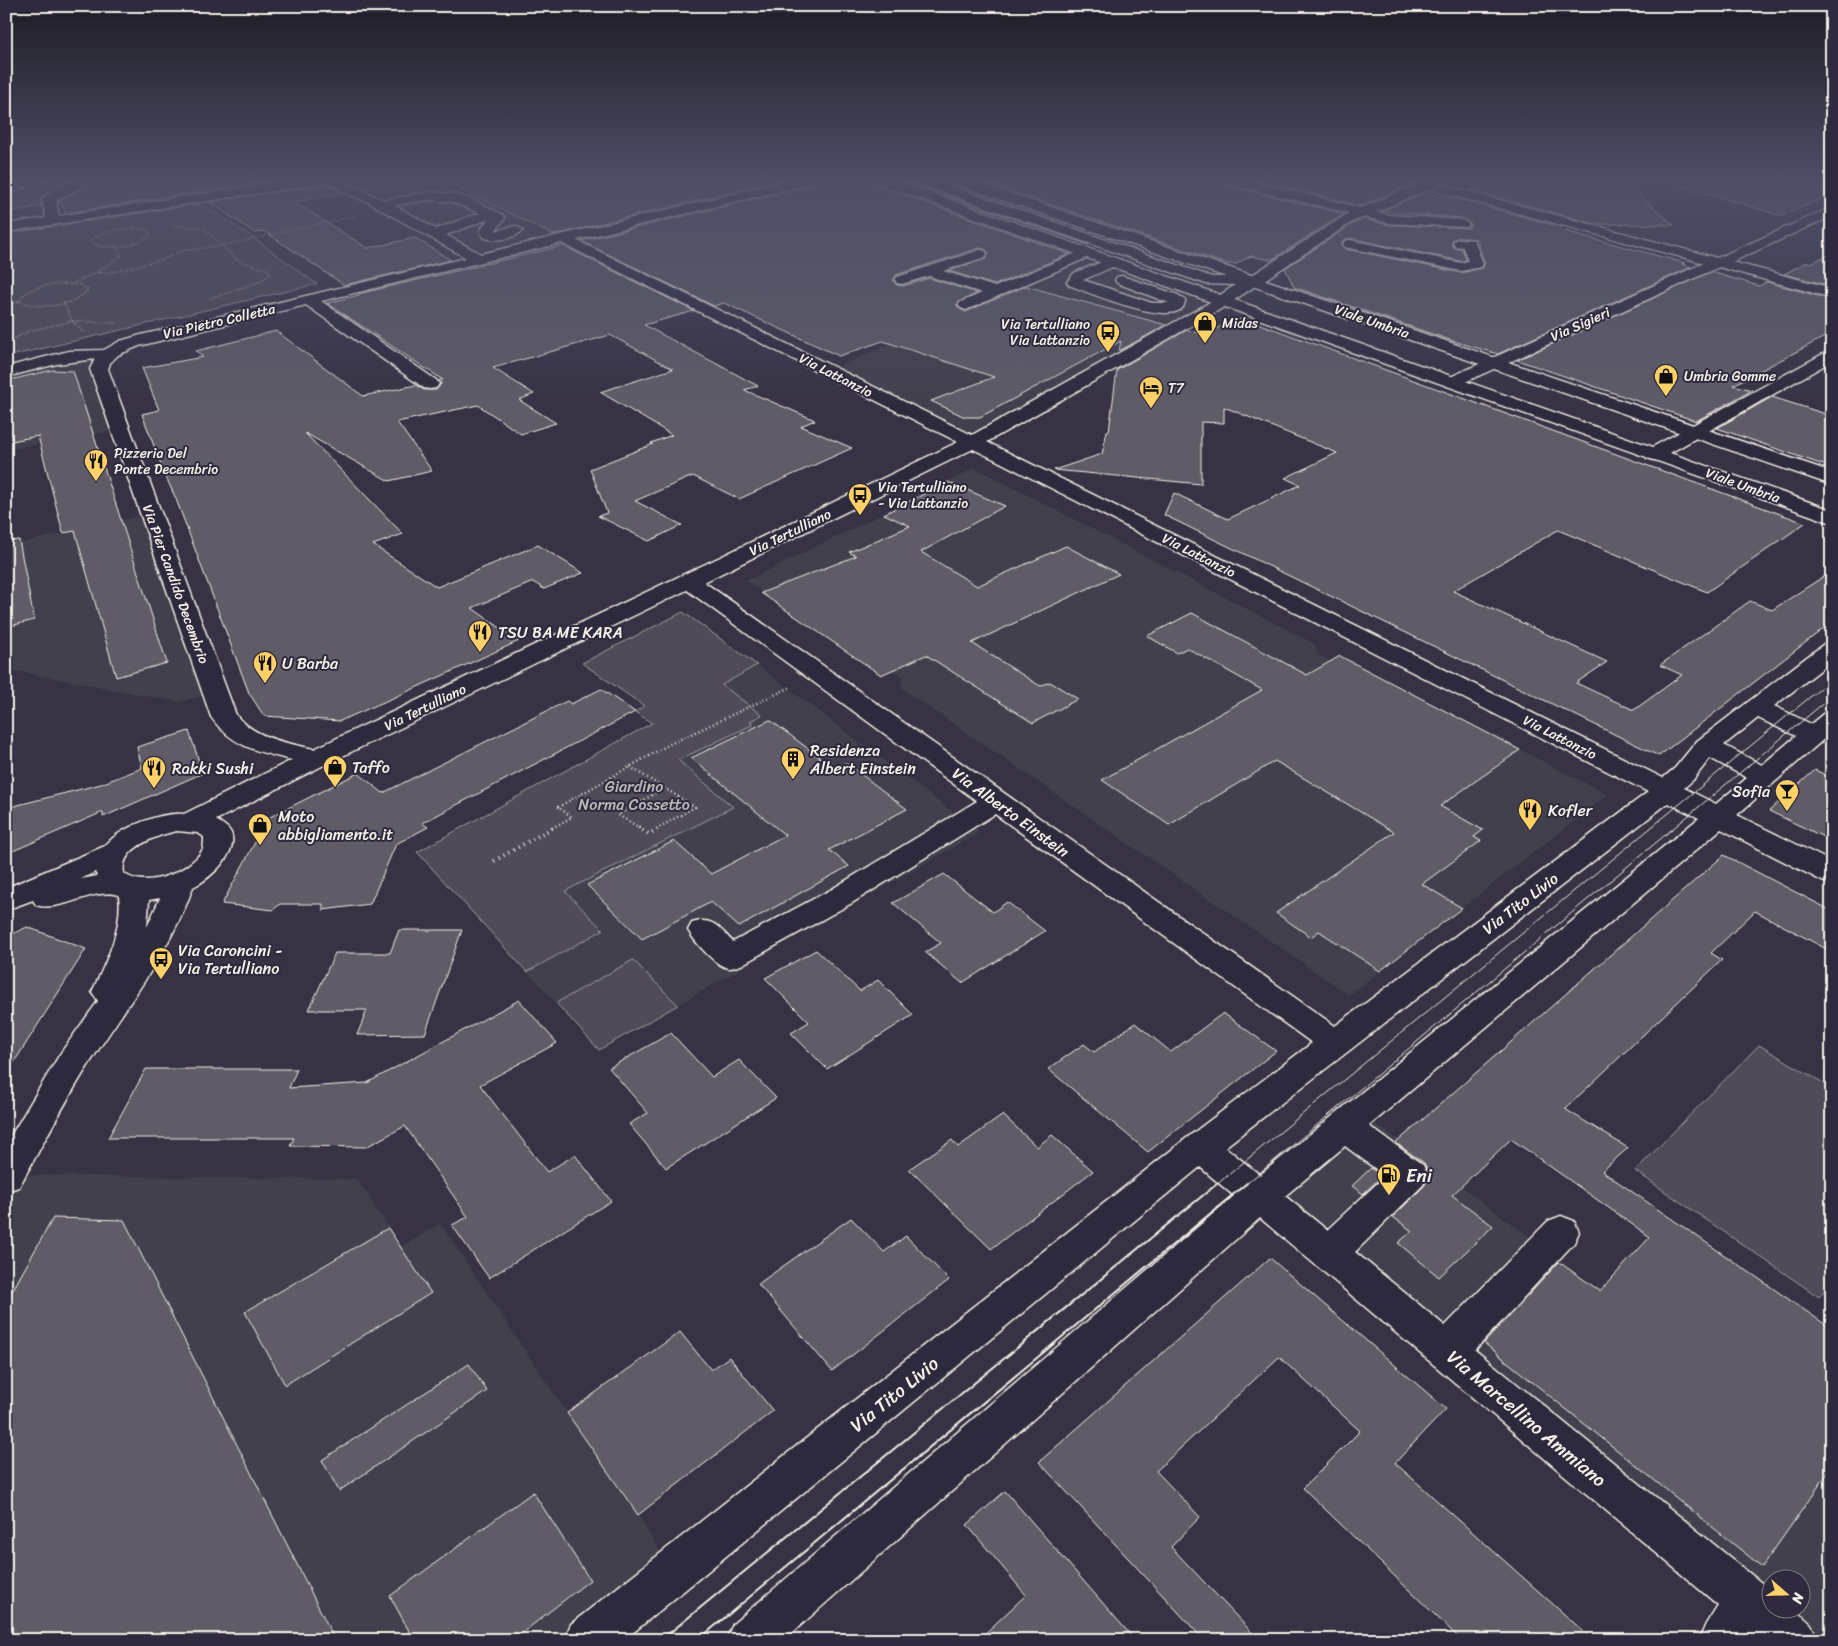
<svg xmlns="http://www.w3.org/2000/svg" width="1838" height="1646" font-family="Sriracha,sans-serif">
<rect width="100%" height="100%" fill="#373244"/>
<filter id="ink" filterUnits="userSpaceOnUse"><feTurbulence type="fractalNoise" baseFrequency=".02" numOctaves="2"/><feDisplacementMap in="SourceGraphic" scale="10" xChannelSelector="R" yChannelSelector="G"/><feConvolveMatrix kernelMatrix="1 2 1 2 8 2 1 2 1" color-interpolation-filters="sRGB"/></filter>
<g filter="url(#ink)">
<path fill="#433f4e" fill-rule="evenodd" d="M340 179H807L482 257Z
M1092 257 1220 300 974 438 832 369Z
M95 356 115 430 6 450V373Z
M975 468 1315 644 1319 655 1331 662 1340 656 1608 795 1349 995 901 688 903 677 892 670 881 675 746 581Z
M146 515 209 694 179 702 6 669V546Z
M757 665 980 832 599 1050 417 852Z
M1364 1115 1530 1237 1553 1257 1600 1291 1832 1329V1640H1800L1264 1196ZM1770 1578H1800V1608H1770Z
M16 1175 357 1179 401 1247 440 1223 567 1413 638 1515 666 1561 569 1640H6V1191Z"/>
<path fill="#504b59" stroke="#a29ea0" d="M201 204 251 236 317 284 6 357V234Z
M683 612 757 665 722 685 762 715 750 721 754 724 678 760 733 807 565 891 603 930 527 972 417 852 652 723 635 712 644 706 582 663Z
M633 960 678 1005 599 1050 556 1003Z
M1759 1045 1832 1088V1281L1819 1297 1635 1171Z"/>
<path fill="#5f5c67" stroke="#f4f1e8" fill-rule="evenodd" d="M6 179H72L44 195 40 200 42 206 6 212Z
M97 179H282L195 193 192 191V193L66 213 62 204H59L58 202Z
M442 179H785L553 235Z
M821 179H870L873 184 1069 254 995 285 949 271 986 259 989 253 985 249 979 248 896 275 893 281 897 285 903 286 929 278 977 293 957 304 960 309 965 312 1026 286 1166 325 1119 351 1121 341 980 417H965L931 401 994 377 883 341 839 356 724 303 714 306 581 241 813 185Z
M898 179H910L913 184 1089 245Z
M975 179H1217L1221 184 1344 214 1271 260 1251 256 1236 264H1227Z
M1252 179H1376L1405 187 1361 206Z
M1504 179H1617L1625 187 1632 188 1674 225 1595 224 1470 190Z
M1682 179H1806L1832 185V194L1782 216 1682 186Z
M329 184 341 193 294 202 367 248 415 238 451 260 344 285 264 231 255 233 209 202Z
M1424 193 1446 198 1451 197 1561 227V230L1685 263 1682 264 1691 267 1498 354 1450 340 1294 287 1285 268 1353 224 1364 219 1389 225 1469 228 1471 224 1462 218 1382 211ZM1460 237 1476 239 1485 263 1483 268 1461 273 1345 249 1341 245 1343 240 1350 238 1461 261 1466 260 1462 249 1455 248 1451 244 1453 239Z
M563 246 694 311 644 325 758 386 744 390 815 420 801 426 852 448 739 499 693 476 635 501 682 525 649 541 598 516 607 513 590 469 653 444 651 443 672 435 600 392 673 369 610 335 493 368 534 394 519 400 556 423 521 434 478 405 397 422 432 471 389 481 305 433 403 534 373 545 437 587 538 545 583 573 544 589 533 582 472 608 519 641 402 694 340 721 264 716 249 693 176 499 165 475 142 414 159 410 142 368 203 357 196 351 276 331 363 396 416 385 424 390H436L441 384 439 380H443L327 303 359 295 358 294Z
M1832 253V286L1784 274 1807 262 1811 263Z
M1711 272 1759 286 1767 282 1832 300V333L1733 385 1752 390 1696 421 1517 360Z
M1246 319 1805 523 1707 592 1558 530 1453 591 1607 662 1576 683 1634 710 1682 675 1660 665 1750 601 1772 610 1832 571V622L1659 756 1164 515 1174 493 1228 519 1300 485 1285 478 1337 453 1224 407V423L1201 422V484L1054 470 1102 454 1107 431H1109L1117 370 1187 330 1205 335 1232 320Z
M52 370 73 371 167 663 116 677 75 531 63 533 38 436 6 442V381Z
M1772 397 1832 416V468L1717 428Z
M948 482 1005 506 921 552 977 586 1066 546 1119 574 972 643 1040 686 1050 682 1078 699 1033 723 926 655 881 675 761 593 856 556 849 552 910 526 884 514Z
M19 540 34 620 6 627V541Z
M1192 613 1307 675 1340 656 1520 750 1440 806 1483 830 1474 837 1481 841 1422 884 1462 908 1380 971 1319 931 1311 937 1276 913 1394 832 1275 761 1169 825 1102 780 1262 690 1187 648 1177 653 1147 636Z
M601 689 635 712 422 823 428 827 396 844 370 904 323 910V904H280L273 910 222 904 268 818 358 773 383 793 567 701 571 704Z
M770 720 835 769 846 763 907 809 829 850 849 866 739 927 711 902 642 939 587 885 674 841 711 874 785 835 691 758Z
M189 731 203 773 103 817V812L6 854V808L101 784 142 768 137 747Z
M1815 770 1832 778V841L1769 811Z
M1724 855 1832 911V952L1755 911 1711 953 1722 960 1565 1109 1628 1148 1602 1171 1832 1329V1467L1762 1567 1484 1343 1559 1262 1600 1291 1650 1237 1511 1139 1452 1195 1493 1226 1439 1277 1398 1243 1412 1231 1393 1217 1424 1186 1430 1176 1424 1163 1396 1143Z
M944 874 993 912 1007 902 1045 931 962 983 925 952 941 943 893 903Z
M27 927 86 949 6 1075V937Z
M399 930H462L425 1034 357 1035 367 1010H309L335 953H390Z
M816 950 860 991 878 980 913 1015 827 1069 791 1033 809 1022 765 978Z
M519 1000 557 1043 480 1085 547 1172 575 1155 611 1201 489 1278 452 1225 468 1217 405 1126 366 1147 290 1146 294 1138H108L146 1069H297L289 1088 367 1083Z
M1223 1013 1276 1051 1148 1152 1048 1069 1084 1044 1094 1052 1135 1023 1171 1052Z
M671 1033 712 1077 739 1060 776 1098 666 1168 629 1124 648 1113 609 1068Z
M1003 1115 1037 1147 1052 1135 1093 1171 991 1249 909 1169 952 1140 958 1147Z
M1371 1168 1382 1176 1363 1194 1352 1186Z
M53 1218 124 1220 335 1640H6V1302Z
M851 1218 884 1252 906 1236 949 1280 832 1371 758 1284Z
M388 1228 431 1293 285 1385 245 1312Z
M1270 1258 1446 1409 1395 1463 1593 1640H1461L1303 1488 1360 1431 1279 1357 1156 1471 1200 1517 1171 1547 1259 1640H1204L1039 1462Z
M680 1332 711 1370 729 1357 773 1411 638 1515 567 1413Z
M469 1364 487 1391 339 1491 322 1460Z
M1005 1491 1135 1640H978L1026 1595 967 1525Z
M533 1492 590 1580 513 1640H414L390 1596Z"/>
<g fill="none" stroke-linecap="round" stroke-linejoin="round">
<g stroke="#f4f1e8" stroke-width="3">
<path id="minor" d="M78 179H95L56 201 59 216 297 179H343L353 186 384 200 429 192 454 194 472 199 503 215 505 218 495 231 516 226 523 230C515 239 497 241 485 238L481 234V229L489 219 446 235 481 254 795 179H819L813 183 576 240 972 435 1207 304 1235 285 1206 284 914 182 912 179H931L1212 277H1249L1349 213 1221 182 1219 179H1242L1361 208 1415 185 1414 183 1416 180 1447 179 1439 184 1717 258 1832 207V216L1732 262 1832 288V298L1719 267 1454 387 1448 386 1445 382 1448 378 1704 263 1428 189 1376 212 1389 215 1462 220 1469 224 1467 227 1389 223 1364 217 1352 222 1219 310 987 442 1663 778 1675 768 1697 741 1824 644 1832 642V661L1774 706 1811 724 1823 714 1832 712V732L1737 815 1832 862V884L1822 881 1721 829 1369 1126 1423 1165 1428 1175 1423 1185 1355 1252 1445 1326 1548 1221 1561 1216 1574 1221 1579 1232 1574 1243 1475 1350 1770 1590V1608H1793L1811 1624 1818 1640H1759L1752 1634 1749 1640H1699L1706 1624 1718 1605 1260 1218 784 1640H726L733 1624 1234 1196 1200 1167 624 1640H564L571 1624 1188 1137 1312 1043 995 814 852 903 741 965C737 966 733 968 729 968 716 967 694 941 688 930L692 923C713 916 719 928 733 942L832 889 977 801 687 590 326 764 216 820C221 823 228 827 231 833 239 853 210 879 193 887 171 950 129 1002 93 1058 66 1099 43 1144 19 1187L6 1191V1144L60 1054 98 1001 92 992C106 962 123 929 119 895 91 887 62 913 36 905L33 900 6 910V888L105 846C120 827 161 812 184 814L292 760C259 752 232 747 211 717L90 369 95 359 57 364 6 377V367L69 351 104 350 120 341 141 335 466 258 368 202 343 192 329 182 6 232V224L46 218 42 200C51 189 65 185 78 179ZM429 200 452 202 480 213 436 229 394 205ZM562 243 958 442 716 559 314 749C286 743 255 738 236 715L108 369 110 363 118 355 139 346 306 305 424 388 430 389 436 388 439 384 436 380 321 301ZM973 449 994 459 1648 792 1335 1026 704 582ZM1758 718 1796 736 1762 765 1724 745ZM1710 758 1747 778 1716 804 1684 788 1693 780ZM1668 803 1699 818 1260 1175 1225 1147ZM177 831 198 833 204 837C204 841 204 845 203 849 192 871 144 891 124 873 119 848 158 835 177 831ZM95 872 97 876 81 879ZM160 898 147 927 149 900ZM1345 1146 1385 1176 1327 1230 1285 1196Z
M1460 239 1474 240 1483 264 1481 267 1461 271 1350 248 1345 247 1343 244 1345 241 1350 240 1461 263 1468 261 1463 247 1455 246 1453 243 1455 240Z
M1086 249 1091 250 1093 253 1091 256 966 310 961 308 958 305 961 302 982 293 929 276 902 284 897 283 895 280 897 277 980 250 985 251 987 254 985 257 943 271 995 287Z
M1112 258 1117 259 1119 262 1117 265 1083 280 1152 303H1169L1117 283 1115 280 1117 277 1122 276 1178 295 1185 300C1185 334 1085 291 1069 285L1067 282 1074 273Z
M1832 349V361L1661 458 1654 460 1647 458 1645 454 1647 450Z"/>
</g>
<g stroke="#f4f1e8" stroke-width="3">
<path id="major" d="M872 179H891L1832 510V523L874 182Z
M948 179H968L1832 472V485L950 182Z"/>
</g>
<path stroke="#f4f1e8" stroke-width="2" stroke-dasharray="0.5 2" stroke-linecap="butt" d="M15 184 28 179
M172 225 204 228 237 260 268 270 270 274 261 281 209 299
M134 228 147 230 150 235C134 247 108 252 90 242L91 239 110 231Z
M115 246 122 255 96 273 113 272 161 260 185 250 221 246 355 216
M73 283 96 273
M63 284 81 285 88 290C73 307 39 310 19 301 28 286 47 285 63 284Z
M64 303 72 321 116 323
M6 306 19 301
M6 343 29 331 72 321 85 333"/>
<path stroke="#f4f1e8" stroke-width="2.5" stroke-dasharray="1 3" stroke-linecap="butt" d="M630 767 695 807 658 828
M552 828 572 817 558 807 670 744 791 687
M640 828 618 815 664 788"/>
<path stroke="#f4f1e8" stroke-width="4" stroke-dasharray="1 4.5" stroke-linecap="butt" d="M638 827 649 834 661 827
M494 861 554 827"/>
<use href="#minor" fill="#2f2a3d" fill-rule="evenodd"/>
<use href="#major" fill="#2f2a3d" fill-rule="evenodd"/>
<path stroke="#f4f1e8" stroke-width="1" d="M1216 1185 1832 679
M1245 1185 1832 696"/>
<path stroke="#f4f1e8" stroke-width="2" d="M661 1640 1218 1183
M698 1640 1247 1183"/>
<g stroke="#f4f1e8" stroke-width="3">
<path id="rail" d="M6 195 46 179"/>
</g>
<use href="#rail" stroke="#2f2a3d" stroke-width="2" stroke-dasharray="5.5" stroke-linecap="butt"/>
</g>
</g>
<linearGradient id="sky" x2="0" y2="1"><stop stop-color="#1e1c25"/><stop offset="0.44" stop-color="#4d4f67"/><stop offset="1" stop-color="#4d4f67" stop-opacity="0"/></linearGradient>
<rect width="1838" height="410" fill="url(#sky)"/>
<defs>
<g id="shop-pin" transform="scale(1.25)"><path d="M0 17L-7.5 6A9.5 9.5 0 1 1 7.5 6Z" fill="#ffd166" stroke="#2f2a3d"/><path d="M-5-2.5h2.3a2.7 3.5 0 0 1 5.4 0H5L5.5 6h-11ZM-1.5-2.5h3a1.5 2.3 0 0 0-3 0Z" fill="#111"/></g>
<g id="bus-pin" transform="scale(1.25)"><path d="M0 17L-7.5 6A9.5 9.5 0 1 1 7.5 6Z" fill="#ffd166" stroke="#2f2a3d"/><path d="M-5-6H5V4H4V6H2V4H-2V6H-4V4H-5ZM-3.5-4V0h7V-4ZM-3.5 1.2v1.5H-2V1.2ZM2 1.2v1.5H3.5V1.2Z" fill="#111"/></g>
<g id="hotel-pin" transform="scale(1.25)"><path d="M0 17L-7.5 6A9.5 9.5 0 1 1 7.5 6Z" fill="#ffd166" stroke="#2f2a3d"/><path d="M-6-4.5h1.5V1H6V5H4.5V3h-9V5H-6ZM-4 0a1.8 1.8 0 1 1 3.6 0ZM.5 0V-2.5h3Q6-2.5 6 0Z" fill="#111"/></g>
<g id="restaurant-pin" transform="scale(1.25)"><path d="M0 17L-7.5 6A9.5 9.5 0 1 1 7.5 6Z" fill="#ffd166" stroke="#2f2a3d"/><path d="M-5-6h1v4h1v-4h1v4h1v-4h1v5L-1.5 .5V6h-2V.5L-5-1ZM5-6V6H3V1.5H1.5Q1.5-4 5-6Z" fill="#111"/></g>
<g id="building-pin" transform="scale(1.25)"><path d="M0 17L-7.5 6A9.5 9.5 0 1 1 7.5 6Z" fill="#ffd166" stroke="#2f2a3d"/><path d="M-4-6H4V6H1V3H-1V6H-4ZM-2.5-4.3h1.7v1.8h-1.7ZM.8-4.3h1.7v1.8H.8ZM-2.5-1h1.7V.8h-1.7ZM.8-1h1.7V.8H.8Z" fill="#111"/></g>
<g id="bar-pin" transform="scale(1.25)"><path d="M0 17L-7.5 6A9.5 9.5 0 1 1 7.5 6Z" fill="#ffd166" stroke="#2f2a3d"/><path d="M-6-5H6L.8 .8V4.5H3.5V6h-7V4.5H-.8V.8Z" fill="#111"/></g>
<g id="fuel-pin" transform="scale(1.25)"><path d="M0 17L-7.5 6A9.5 9.5 0 1 1 7.5 6Z" fill="#ffd166" stroke="#2f2a3d"/><path d="M-5.5-6h7V0h2V4h1.3V-2.5L3-4.5l.8-.8L6-3V5H2.5V1h-1V6h-7ZM-4.2-4.7v3.2H.2V-4.7Z" fill="#111"/></g>
</defs>
<g fill-rule="evenodd">
<use href="#shop-pin" x="1205" y="323"/>
<use href="#bus-pin" x="1108" y="332"/>
<use href="#shop-pin" x="1666" y="376"/>
<use href="#hotel-pin" x="1151" y="388"/>
<use href="#restaurant-pin" x="96" y="461"/>
<use href="#bus-pin" x="860" y="495"/>
<use href="#restaurant-pin" x="480" y="632"/>
<use href="#restaurant-pin" x="265" y="663"/>
<use href="#building-pin" x="793" y="759"/>
<use href="#shop-pin" x="335" y="767"/>
<use href="#restaurant-pin" x="154" y="768"/>
<use href="#bar-pin" x="1787" y="791"/>
<use href="#restaurant-pin" x="1530" y="810"/>
<use href="#shop-pin" x="260" y="825"/>
<use href="#bus-pin" x="161" y="959"/>
<use href="#fuel-pin" x="1389" y="1175"/>
</g>
<g text-anchor="middle" stroke-width="4" stroke-linejoin="round" paint-order="stroke">
<g font-size="14" fill="#f4f1e8" stroke="#2f2a3d">
<text transform="translate(219 321) rotate(-13)" y="5">Via Pietro Colletta</text>
<text transform="translate(1372 321) rotate(19)" y="5">Viale Umbria</text>
<text transform="translate(1580 324) rotate(-24)" y="5">Via Sigieri</text>
<text transform="translate(836 375) rotate(27)" y="5">Via Lattanzio</text>
<text transform="translate(1743 485) rotate(20)" y="5">Viale Umbria</text>
<text transform="translate(790 532) rotate(-26)" y="5">Via Tertulliano</text>
<text transform="translate(1199 555) rotate(27)" y="5">Via Lattanzio</text>
<text transform="translate(176 584) rotate(70)" y="5">Via Pier Candido Decembrio</text>
<text transform="translate(425 707) rotate(-26)" y="5">Via Tertulliano</text>
<text transform="translate(1560 737) rotate(27)" y="5">Via Lattanzio</text>
</g>
<g font-size="14" fill="#f4f1e8" stroke="#2f2a3d" text-anchor="start">
<text x="1222" y="328">Midas</text>
<text x="1090" y="329" text-anchor="end">Via Tertulliano<tspan x="1090" dy="16">Via Lattanzio</tspan></text>
<text x="1684" y="381">Umbria Gomme</text>
<text x="1168" y="393">T7</text>
<text x="114" y="458">Pizzeria Del<tspan x="114" dy="16">Ponte Decembrio</tspan></text>
<text x="878" y="492">Via Tertulliano<tspan x="878" dy="16">- Via Lattanzio</tspan></text>
</g>
<g font-size="16" fill="#f4f1e8" stroke="#2f2a3d" text-anchor="start">
<text x="498" y="638">TSU BA ME KARA</text>
<text x="282" y="669">U Barba</text>
<text x="810" y="756">Residenza<tspan x="810" dy="18">Albert Einstein</tspan></text>
<text x="352" y="773">Taffo</text>
<text x="172" y="774">Rakki Sushi</text>
<text x="1770" y="797" text-anchor="end">Sofia</text>
<text x="1548" y="816">Kofler</text>
<text x="278" y="822">Moto<tspan x="278" dy="18">abbigliamento.it</tspan></text>
<text x="178" y="956">Via Caroncini -<tspan x="178" dy="18">Via Tertulliano</tspan></text>
</g>
<g font-size="16" fill="#bbb7b6" stroke="#2f2a3d">
<text x="634" y="792">Giardino<tspan x="634" dy="18">Norma Cossetto</tspan></text>
</g>
<g font-size="16" fill="#f4f1e8" stroke="#2f2a3d">
<text transform="translate(1011 812) rotate(36)" y="6">Via Alberto Einstein</text>
<text transform="translate(1520 903) rotate(-37)" y="6">Via Tito Livio</text>
</g>
<g font-size="19" fill="#f4f1e8" stroke="#2f2a3d" text-anchor="start">
<text x="1406" y="1182">Eni</text>
</g>
<g font-size="19" fill="#f4f1e8" stroke="#2f2a3d">
<text transform="translate(894 1394) rotate(-39)" y="7">Via Tito Livio</text>
<text transform="translate(1527 1418) rotate(40)" y="7">Via Marcellino Ammiano</text>
</g>
</g>
<rect width="1838" height="1646" fill="none" stroke="#2f2a3d" stroke-width="25"/>
<rect x="12" y="12" width="1813" height="1621" fill="none" stroke="#f4f1e8" stroke-width="2" filter="url(#ink)"/>
<g transform="translate(1786 1594) rotate(110)"><circle r="24" fill="#2f2a3d" stroke="#7e7a81"/>
<path d="M0-4L9 19L0 12L-9 19Z" fill="#ffd166"/>
<text y="-8" font-size="14" font-weight="bold" text-anchor="middle" fill="#f4f1e8">N</text>
</g>
</svg>
